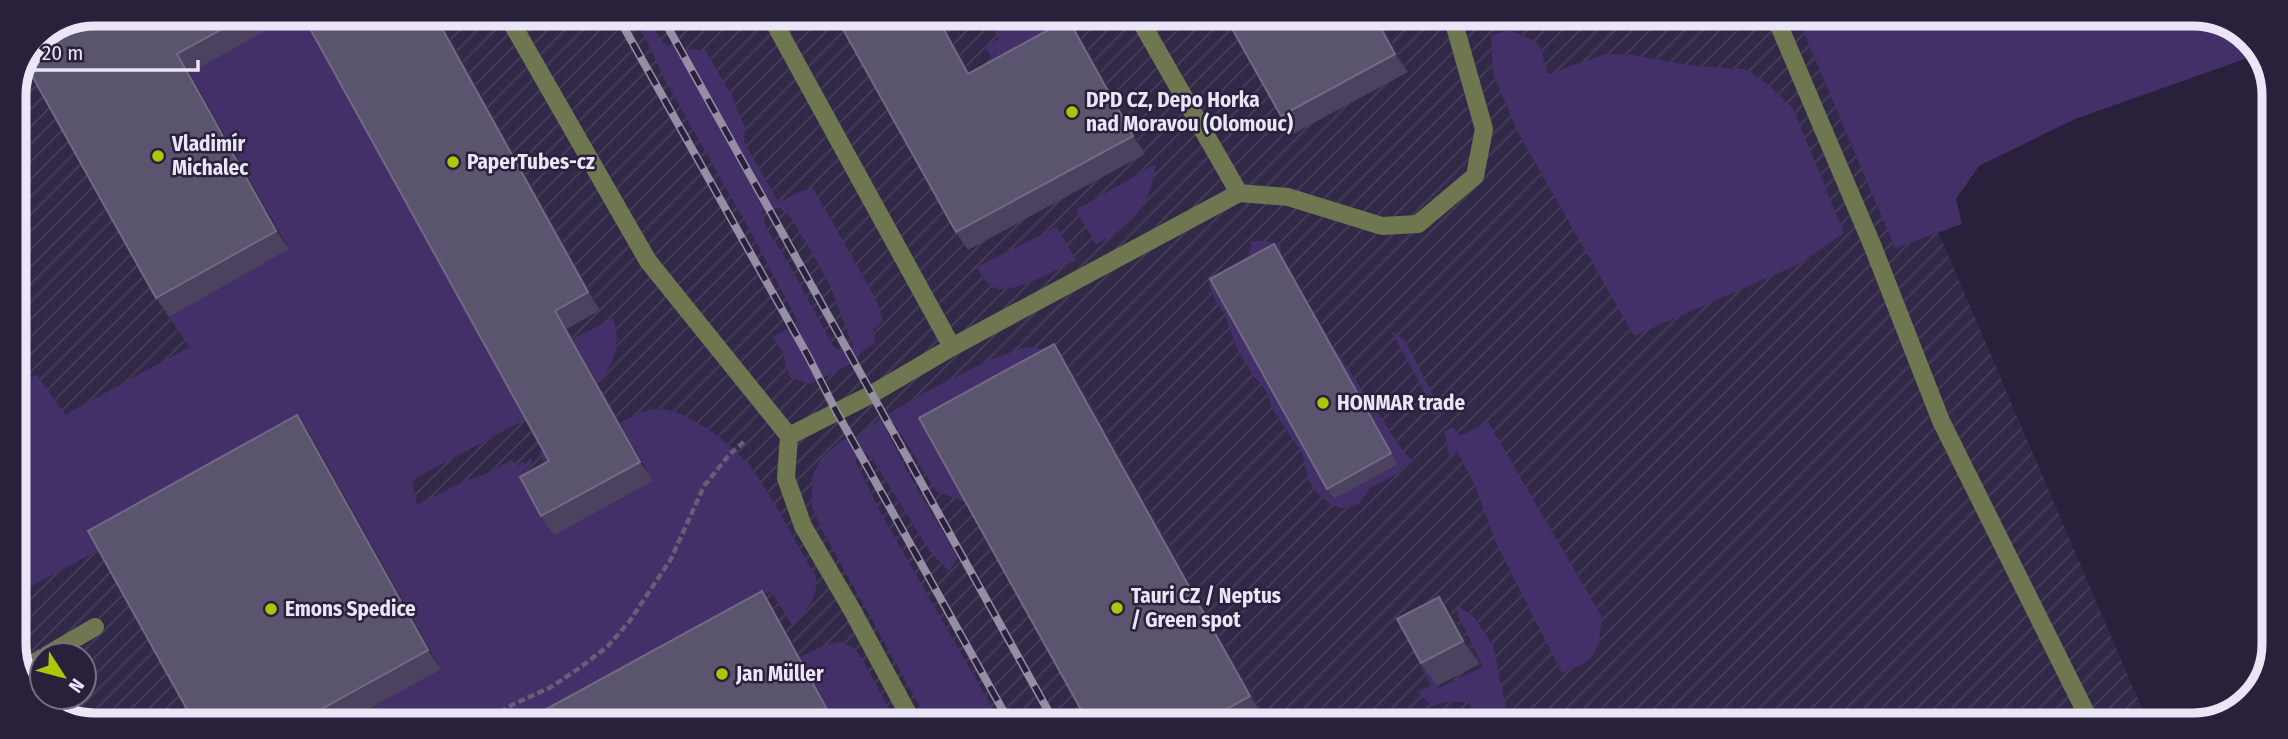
<svg xmlns="http://www.w3.org/2000/svg" width="2288" height="739" font-family="'Fira Sans Condensed',sans-serif">
<defs>
<pattern id="industrial-furrows" width="10" height="10" patternUnits="userSpaceOnUse" patternTransform="scale(1.75)"><rect width="10" height="10" fill="#322848"/><path d="M-1 1l2-2M0 10L10 0M9 11l2-2" fill="none" stroke="#463d5a"/></pattern>
</defs>
<rect width="100%" height="100%" fill="#29203b"/>
<path fill="url(#industrial-furrows)" fill-rule="evenodd" d="M95 14 1846 16 2149 725 74 722 31 694 14 650V95L38 37ZM42 655H84V697H42Z"/>
<path fill="#433069" fill-rule="evenodd" d="M158 14H305L573 339 613 318C621 340 616 361 601 379L412 480 417 505 464 481 489 473 511 460 520 466 521 462 526 463 532 457 531 465 522 472 530 486 547 470 539 451 623 437 620 423C632 417 642 410 655 409 686 406 739 449 756 474 778 507 796 543 816 577 818 600 807 609 792 625L771 591 534 723 343 722 101 549 14 595V383L37 375 65 415 189 347 169 317Z
M634 15H648C653 23 656 34 662 41 668 49 695 48 706 51L730 93 745 127 744 142 779 203 798 192 813 188 877 301 883 321 873 330 875 343 861 352 857 361 810 384 790 377 782 352 773 337 798 322 755 240 665 80ZM780 208 791 217 829 283 853 346 840 351 833 346 790 266 766 227 762 210Z
M984 15H1068L1081 37 1004 80 985 46 999 39Z
M1797 16 2214 17 2254 42 2259 54 2075 119 1979 166 1956 199 1962 224 1895 248Z
M1509 30 1531 39 1540 46 1548 74 1606 54 1634 55 1693 66 1745 69 1767 84 1793 108 1844 233 1799 264 1634 336 1517 131 1493 73 1491 35Z
M1156 164C1150 207 1133 224 1096 245L1076 210Z
M1057 227 1076 260C1057 269 1021 291 1000 289 988 288 982 277 977 267Z
M1251 241H1265L1280 245 1281 254 1397 463 1331 343 1403 451 1413 461 1403 470 1370 488 1359 504 1342 508 1330 504 1318 494 1309 481 1302 453 1273 410 1266 391 1252 374 1236 347 1225 314 1216 302 1209 284C1226 265 1250 273 1251 241Z
M1391 331 1405 340 1443 415 1431 414 1421 386Z
M1025 347C1047 349 1059 350 1072 370L937 444 970 504 936 491 894 423 884 425 905 468 958 558 949 571 930 552 872 458 864 453 855 461 883 517 1001 723H929L821 528 812 507V476L822 457 843 440 862 434 878 420 926 392 988 361Z
M1488 422 1602 617C1598 653 1598 660 1562 673L1496 543 1476 488 1457 451 1450 460 1444 432 1453 427 1460 436Z
M1456 605 1474 617 1493 646 1505 705 1515 724H1474L1470 703 1450 701 1432 706 1417 692 1431 686 1412 649 1414 646 1438 688 1483 667 1458 615Z
M840 642 853 647 861 657 897 723H836L799 657 828 644Z"/>
<g fill="none" stroke-linecap="round" stroke-linejoin="round">
<path stroke="#665e76" stroke-width="4.5" stroke-dasharray="7 3.5" stroke-linecap="butt" d="M482 723 512 705 551 687 581 667 608 646 629 622 671 559 704 486 729 455 746 440"/>
<path stroke="#6f7751" stroke-width="18" d="M507 15 648 261 789 436 786 478 803 526 852 610 913 723
M770 15 952 347 1239 193 1137 15
M1775 16 1873 247 1941 421 2092 725
M1239 193 1288 197 1382 226 1418 224 1475 176 1484 129 1452 16
M789 436 872 394 952 347
M47 655 95 627
M22 670 42 658"/>
<g stroke="#958ea4" stroke-width="8">
<path id="rail" d="M617 15 808 356 836 411 1010 723
M661 15 1055 723"/>
</g>
<use href="#rail" stroke="#29203b" stroke-width="5" stroke-dasharray="16" stroke-linecap="butt"/>
</g>
<path fill="#4a425e" d="M95 14H295L190 73 289 249 169 317 156 298Z
M302 14H437L600 310 567 329 653 481 554 535 541 516 549 461Z
M835 15H938L970 73 1081 37 1145 154 968 250 956 232Z
M1377 16 1408 72 1293 134 1281 116Z
M1281 254 1398 464 1334 499 1327 489Z
M1054 344 1072 370 1268 722 1265 724H1089Z
M297 415 310 433 441 669 343 723 194 722Z
M1456 620 1480 664 1437 686 1421 663Z"/>
<path fill="#362d49" d="M434 14H437L600 310 588 292Z
M936 15H938L981 92 968 74Z
M1374 16H1377L1408 72 1395 54Z
M1068 19 1081 37 1145 154 1133 136Z
M177 54 190 73 289 249 276 231Z
M1274 244 1281 254 1398 464 1391 453Z
M555 311 567 329 653 481 640 462Z
M1054 344 1072 370 1268 722 1250 696Z
M297 415 310 433 441 669 428 650Z
M762 591 769 601 836 723H834Z
M1439 597 1456 620 1480 664 1463 641Z"/>
<path fill="#5b546e" stroke="#726a84" stroke-width="2" d="M95 14H249L177 54 276 231 156 298 26 65 38 37Z
M302 14H434L588 292 555 311 640 462 541 516 520 477 549 461Z
M835 15H936L968 74 1068 19 1133 136 956 232Z
M1225 16H1374L1395 54 1281 116Z
M1274 244 1391 453 1327 489 1210 279Z
M1054 344 1250 696 1200 724H1089L919 418Z
M297 415 428 650 298 722H194L88 531Z
M762 591 834 722 521 723Z
M1439 597 1463 641 1421 663 1397 619Z"/>
<g fill="#aec509" stroke="#29203b" stroke-width="2.5">
<circle cx="1072" cy="112" r="7"/>
<circle cx="158" cy="156" r="7"/>
<circle cx="453" cy="162" r="7"/>
<circle cx="1323" cy="403" r="7"/>
<circle cx="1117" cy="608" r="7"/>
<circle cx="271" cy="609" r="7"/>
<circle cx="722" cy="674" r="7"/>
</g>
<g text-anchor="middle" stroke-width="5" stroke-linejoin="round" paint-order="stroke">
<g font-size="21" font-weight="bold" fill="#eae5f7" stroke="#29203b" text-anchor="start">
<text x="1086" y="107">DPD CZ, Depo Horka<tspan x="1086" dy="24">nad Moravou (Olomouc)</tspan></text>
<text x="172" y="151">Vladimír<tspan x="172" dy="24">Michalec</tspan></text>
<text x="467" y="169">PaperTubes-cz</text>
<text x="1337" y="410">HONMAR trade</text>
<text x="1131" y="603">Tauri CZ / Neptus<tspan x="1131" dy="24">/ Green spot</tspan></text>
<text x="285" y="616">Emons Spedice</text>
<text x="736" y="681">Jan Müller</text>
</g>
</g>
<path d="M0 0H2288V739H0ZM95 26H2193A69 69 0 0 1 2262 95V644A69 69 0 0 1 2193 713H95A69 69 0 0 1 26 644V95A69 69 0 0 1 95 26Z" fill="#29203b" fill-rule="evenodd"/>
<path fill="none" stroke="#eae5f7" stroke-width="9" d="M95 26H2193A69 69 0 0 1 2262 95V644A69 69 0 0 1 2193 713H95A69 69 0 0 1 26 644V95A69 69 0 0 1 95 26Z"/>
<g transform="translate(63 676) rotate(126)"><circle r="33" fill="#29203b" stroke="#766f86" stroke-width="2"/>
<path d="M0-5L12 26L0 18L-12 26Z" fill="#aec509"/>
<text y="-10" font-size="19" font-weight="bold" text-anchor="middle" fill="#eae5f7">N</text>
</g>
<path d="M32 60v10h166v-10" fill="none" stroke="#eae5f7" stroke-width="3.5"/>
<text x="42" y="60" font-size="21" fill="#eae5f7" stroke="#29203b" stroke-width="5" paint-order="stroke">20 m</text>
</svg>
